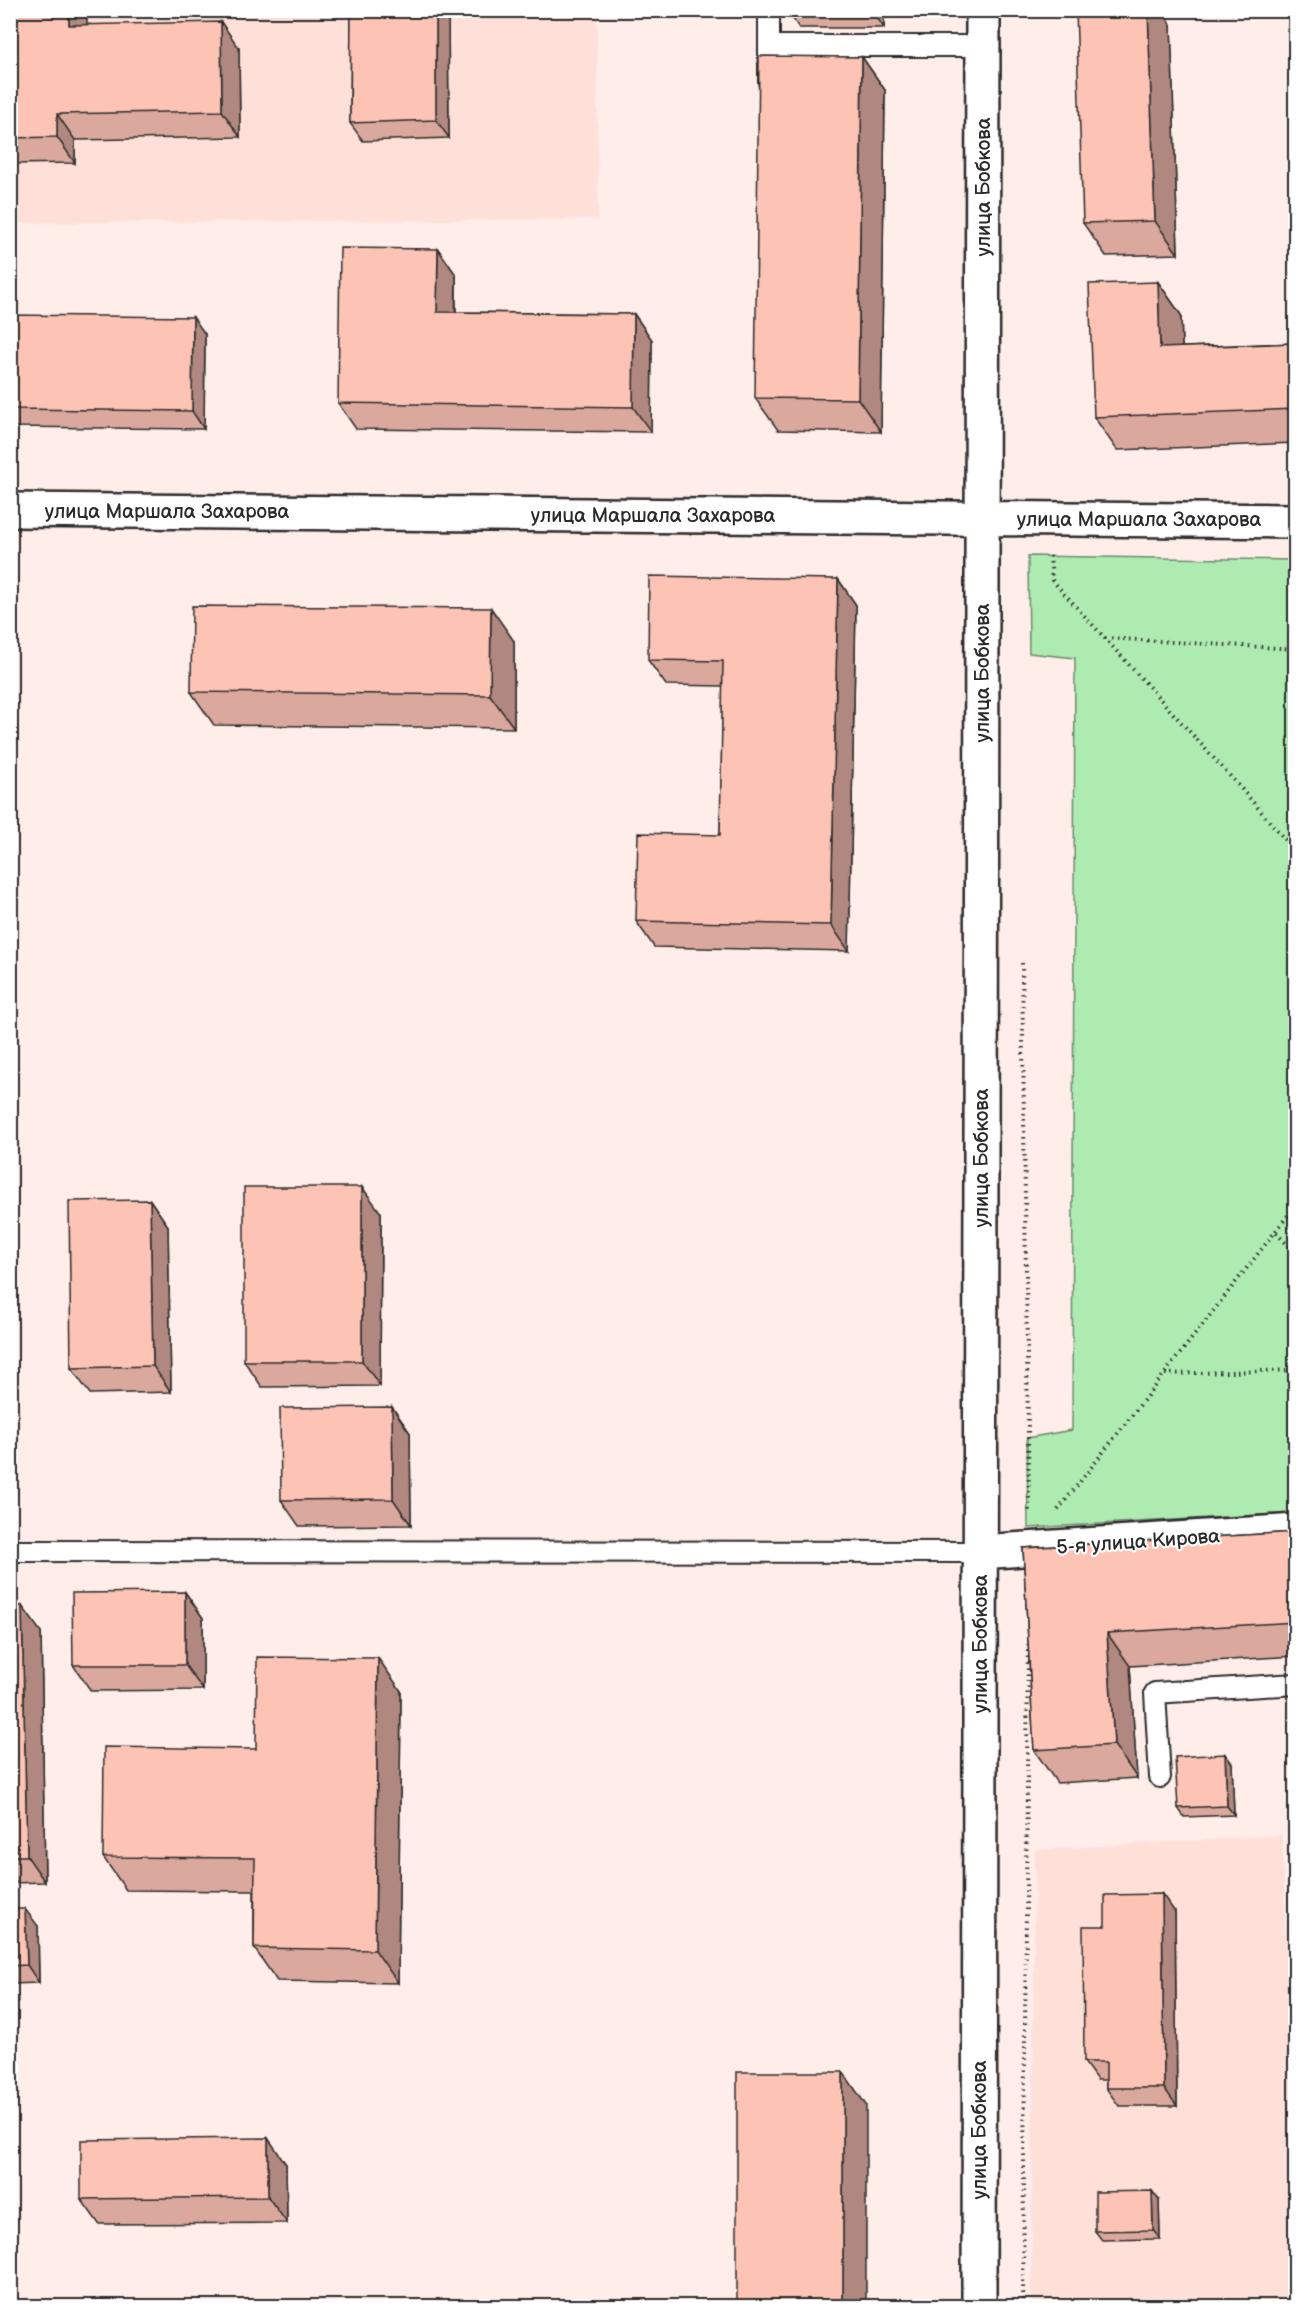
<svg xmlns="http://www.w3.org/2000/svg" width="1306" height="2317" font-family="'Balsamiq Sans',sans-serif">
<rect width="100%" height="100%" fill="#feede9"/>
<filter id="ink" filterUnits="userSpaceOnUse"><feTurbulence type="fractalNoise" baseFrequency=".0167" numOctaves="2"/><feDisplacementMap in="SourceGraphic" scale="12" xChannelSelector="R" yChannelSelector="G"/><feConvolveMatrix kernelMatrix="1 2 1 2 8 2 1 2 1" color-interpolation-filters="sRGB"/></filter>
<g filter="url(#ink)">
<path fill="#fee0d9" d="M10 11H597L598 219 11 223Z
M1282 1835 1295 2152V2306H1031L1035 1850Z"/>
<path fill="#aeebb1" stroke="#6c8b6e" stroke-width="1.5" d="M1028 556 1295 560V1513L1028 1528 1027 1438 1072 1430 1075 658 1029 653Z"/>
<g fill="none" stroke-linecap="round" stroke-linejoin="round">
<g stroke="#2b2b2b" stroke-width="24">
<path id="lane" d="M769 46H983
M769 82V10
M10 1551 980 1552
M1160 1777 1155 1693 1296 1684"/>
</g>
<g stroke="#2b2b2b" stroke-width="38">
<path id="street" d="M10 510 1296 521
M980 1552 1296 1531
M979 2306 983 10"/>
</g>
<path stroke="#2b2b2b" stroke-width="4" stroke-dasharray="1.5 4.5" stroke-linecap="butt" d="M1050 556 1052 580 1239 786 1296 852
M1105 638 1296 649
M1022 963 1029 1511
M1276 1233 1296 1253
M1165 1374 1296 1370
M1058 1510 1296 1205
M1023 2306 1028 1644"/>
<use href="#lane" stroke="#fff" stroke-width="20"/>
<use href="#street" stroke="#fff" stroke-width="33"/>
</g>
<path fill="#daa89c" stroke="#2b2b2b" stroke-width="1.5" d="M10 10 87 24 239 48 240 137 75 140V163L10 164Z
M351 10H448L449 138 363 141 350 123Z
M787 10H884V28H799Z
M1171 24 1178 254 1106 256 1083 223Z
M862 57 885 90 881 432 778 430 755 398Z
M438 249 456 275V312L634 314 652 340 651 432 356 429 338 403Z
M1158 282 1181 315 1182 347 1296 343V443L1117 450 1094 417Z
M10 315 205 334 204 429 10 427Z
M838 579 856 605 849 951 654 947 636 921 720 835 723 686 666 685 648 660Z
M514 641V728L214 725 191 692Z
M150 1200 168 1226 171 1392 90 1394 71 1368Z
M381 1213 380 1386 262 1387 244 1361Z
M392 1407 410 1433 411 1525 299 1526 281 1500Z
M1296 1532V1656L1130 1666 1137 1778 1057 1783 1034 1750 1023 1548Z
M185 1592 203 1618V1690L91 1691 73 1665Z
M10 1606 41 1632 45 1882 10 1883Z
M401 1691 398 1983 277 1981 254 1948V1891L126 1890 103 1857 256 1749Z
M1232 1763 1234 1815 1184 1817 1178 1808Z
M10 1909 38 1926 39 1983 10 1984Z
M1175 1912 1177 2106H1119L1106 2088V2080H1097L1084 2062Z
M286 2164 287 2223 99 2224 81 2199Z
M1152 2191 1159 2200 1160 2239 1102 2240 1095 2231Z"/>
<path fill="#b1887f" stroke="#2b2b2b" stroke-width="1.5" d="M69 10H87V51L69 25Z
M436 10H448L449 138 436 120Z
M872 10H884V28Z
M1148 10H1161L1171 24 1178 254 1155 221Z
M221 22 239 48 240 137 222 111Z
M862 57 885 90 881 432 858 399Z
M57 114 75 140V163L57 137Z
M438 249 456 275 455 338 437 312Z
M1158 282 1181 315 1183 381 1160 348Z
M634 314 652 340 651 432 633 407Z
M193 317 205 334 204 429 192 411Z
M838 579 856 605 849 951 831 925Z
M491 608 514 641V728L490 695Z
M362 1187 381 1213 380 1386 362 1361Z
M150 1200 168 1226 171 1392 153 1366Z
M392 1407 410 1433 411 1525 393 1499Z
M185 1592 203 1618V1690L185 1665Z
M22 1606 41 1632 45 1882 27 1856Z
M1107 1633 1130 1666 1137 1778 1114 1745Z
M378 1658 401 1691 398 1983 375 1950Z
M1225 1754 1232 1763 1234 1815 1227 1806Z
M1162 1894 1175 1912 1177 2106 1164 2088Z
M25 1909 38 1926 39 1983 27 1965Z
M843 2072 866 2105V2307H843Z
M268 2138 286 2164 287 2223 268 2197Z
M1152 2191 1159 2200 1160 2239 1153 2230Z"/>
<path fill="#fdc3b5" stroke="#2b2b2b" stroke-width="1.5" d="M10 10H69V25L221 22 222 111 57 114V137L10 138Z
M351 10H436V120L350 123Z
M1076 10H1148L1155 221 1083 223Z
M759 56 862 57 858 399 755 398Z
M340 248 438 249 437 312 634 314 633 407 338 403Z
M1158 282 1160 348 1296 343V409L1094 417 1089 284Z
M10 315 193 317 192 411 10 409Z
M649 576 838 579 831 925 636 921 638 833 720 835 723 661 648 660Z
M192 606 491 608 490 695 191 692Z
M244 1187H362V1361H244Z
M150 1200 153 1366 71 1368 69 1201Z
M392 1407 393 1499 281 1500 280 1408Z
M1296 1532V1622L1107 1633 1114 1745 1034 1750 1023 1548Z
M185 1592V1665H73L72 1593Z
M10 1606H22L27 1856H10Z
M257 1657 378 1658 375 1950 254 1948 255 1858 103 1857 104 1747 256 1749Z
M1225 1754 1227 1806 1178 1808 1175 1757Z
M1162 1894 1164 2088H1106V2062H1084L1083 1926H1105V1895Z
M10 1909H25L27 1965 10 1966Z
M737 2072H843V2307H737Z
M268 2138V2197L81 2199V2140Z
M1152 2191 1153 2230 1095 2231V2192Z"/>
</g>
<g text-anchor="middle" stroke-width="4.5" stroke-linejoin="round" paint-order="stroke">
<g font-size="20" fill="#2b2b2b" stroke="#fff">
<text transform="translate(983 187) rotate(-90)" y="7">улица Бобкова</text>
<text x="167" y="518">улица Маршала Захарова</text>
<text x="653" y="522">улица Маршала Захарова</text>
<text x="1139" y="526">улица Маршала Захарова</text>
<text transform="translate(982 673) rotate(-90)" y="7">улица Бобкова</text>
<text transform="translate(981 1158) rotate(-90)" y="7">улица Бобкова</text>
<text transform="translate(1138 1541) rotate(-4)" y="7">5-я улица Кирова</text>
<text transform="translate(980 1644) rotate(-90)" y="7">улица Бобкова</text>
<text transform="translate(979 2130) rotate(-90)" y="7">улица Бобкова</text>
</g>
</g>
<rect width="1306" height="2317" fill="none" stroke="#fff" stroke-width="36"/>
<rect x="18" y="18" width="1270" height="2281" fill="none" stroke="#2b2b2b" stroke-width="2" filter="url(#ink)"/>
</svg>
